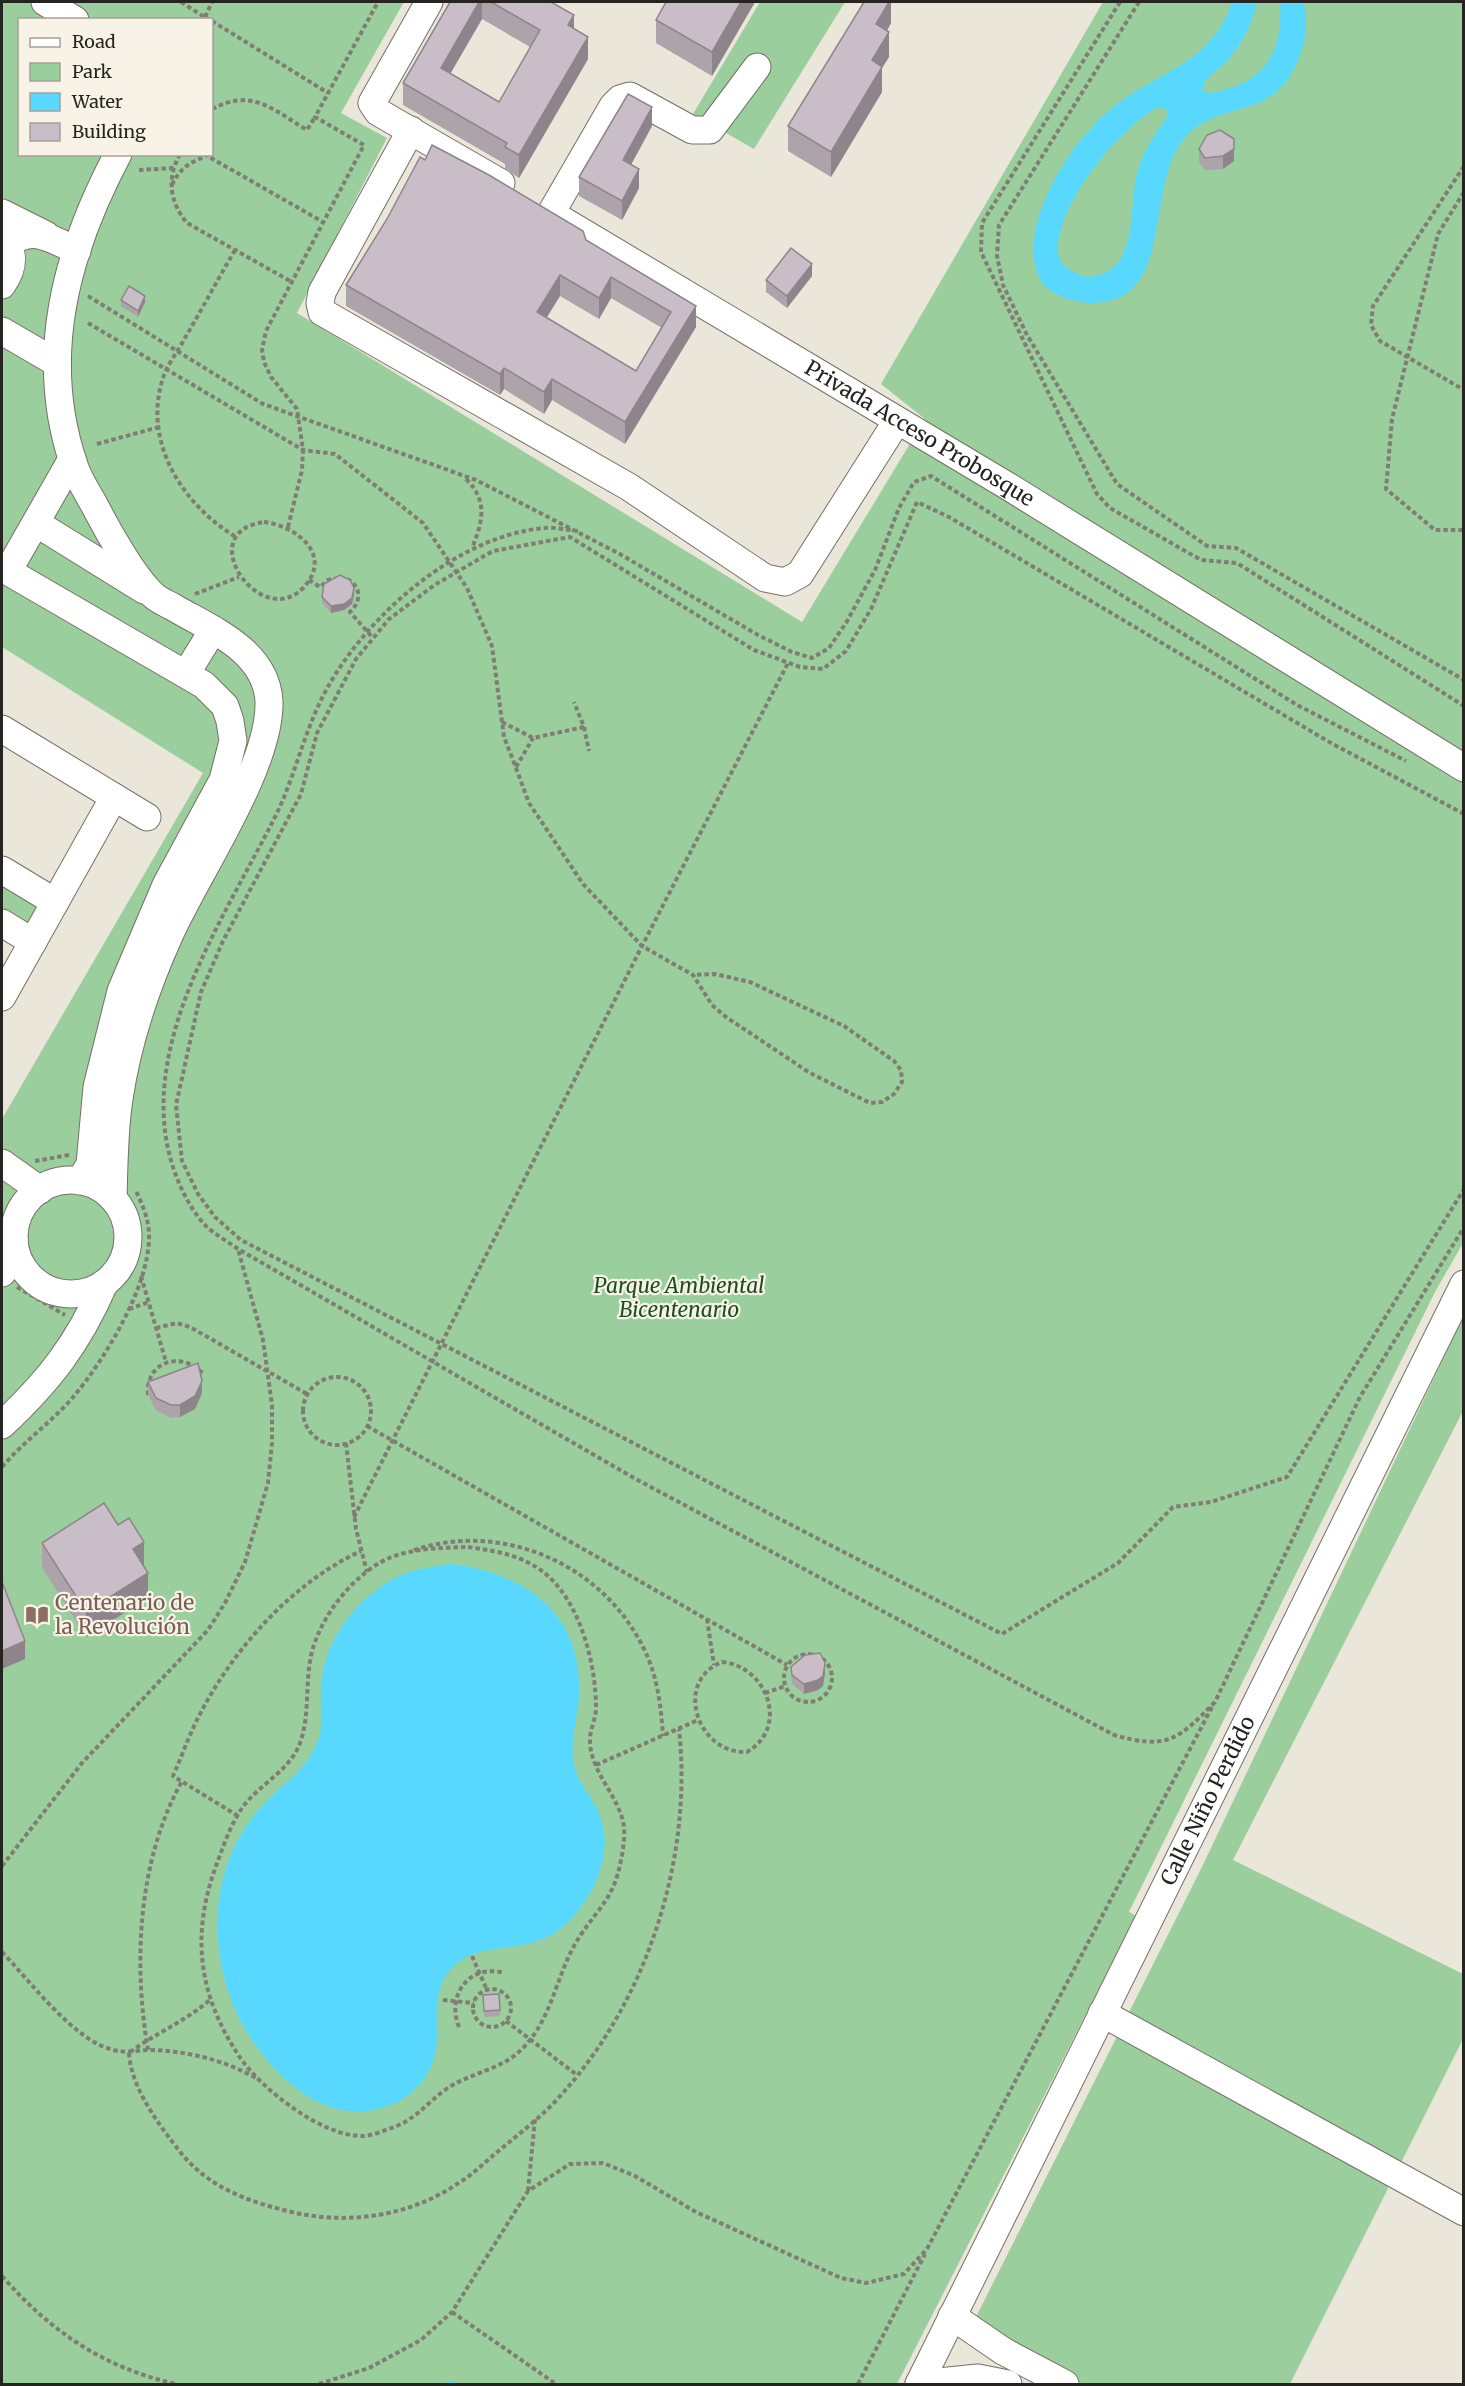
<svg xmlns="http://www.w3.org/2000/svg" width="1465" height="2386" font-family="Merriweather,serif">
<rect width="100%" height="100%" fill="#ebe6da"/>
<path fill="#9ace9c" fill-rule="evenodd" d="M2 2H404L341 113 387 138 297 313 802 622 925 419 881 384 1103 2H1463V1243L1435 1292 1129 1912 1136 1916 897 2384H2V1119L203 773 2 647ZM20 20H212V154H20Z
M760 2H845L754 149 693 114Z
M2 882 33 903 36 910 32 920 27 923 2 914Z
M1463 1317V1411L1233 1860 1463 1974V2039L1290 2384H1083L972 2325 1201 1869Z"/>
<path fill="#58d8fe" fill-rule="evenodd" d="M1232 2H1257C1252 25 1241 46 1225 63 1217 71 1201 79 1203 91 1210 95 1222 91 1230 88 1271 76 1283 41 1280 2H1303C1309 19 1306 38 1300 55 1275 126 1219 96 1184 139 1143 187 1178 306 1088 303 1075 302 1052 295 1043 284 1031 266 1032 243 1037 223 1049 179 1081 132 1117 104 1163 70 1213 61 1232 2ZM1158 107 1168 110V115C1156 133 1144 149 1138 170 1128 202 1139 258 1104 273 1093 278 1084 278 1074 272 1063 267 1057 259 1058 247 1060 200 1119 129 1158 107Z
M453 1564C526 1574 583 1614 579 1694 578 1719 568 1745 575 1769 579 1783 590 1795 597 1809 613 1841 602 1879 581 1907 539 1967 484 1932 451 1969 426 1997 444 2031 433 2062 425 2084 407 2100 385 2107 331 2125 284 2086 254 2043 206 1974 202 1871 262 1806 280 1786 305 1771 316 1745 326 1723 319 1701 322 1678 327 1637 359 1597 395 1578 413 1569 433 1566 453 1564Z"/>
<g fill="none" stroke-linecap="round" stroke-linejoin="round">
<path stroke="#58d8fe" stroke-width="6" d="M449 2384H451"/>
<g stroke="#757065" stroke-width="29">
<g id="minor">
<path d="M45 2 75 20"/>
<path d="M429 2 372 103 378 112 501 183"/>
<path d="M411 130 322 292 320 303 322 312 629 487 765 578 785 582 800 574 897 421"/>
<path d="M2 213 46 235"/>
<path d="M551 213 613 106 620 99 630 96 692 130H710L757 67"/>
<path id="s1" d="M552 214 1006 485 1464 768"/>
<path d="M2 236C15 252 14 268 2 285"/>
<path d="M9 246C28 222 56 241 77 251"/>
<path d="M2 331 57 363"/>
<path d="M36 523 144 590"/>
<path d="M2 568 204 685 225 706 230 721 233 741 223 780 166 885 121 991 97 1087 90 1164 80 1181"/>
<path d="M8 571 72 459"/>
<path d="M186 674 213 630"/>
<path d="M2 729 147 817"/>
<path d="M2 870 55 902"/>
<path d="M2 923 33 942"/>
<path d="M2 997 114 797"/>
<path d="M2 1163 40 1190"/>
<circle cx="71" cy="1237" r="57"/>
<path d="M113 1198C114 1166 114 1131 119 1099 127 1044 146 987 169 936 197 873 271 767 269 701 266 650 210 629 173 607 166 603 158 600 153 595 134 577 110 535 98 512 90 496 79 481 74 465 37 357 66 252 118 154"/>
<path d="M2 1273 14 1239"/>
<path d="M2 1425C49 1381 78 1344 104 1284"/>
<path d="M1102 2013 1464 2212"/>
<path d="M952 2316 1003 2351 1065 2384"/>
<path id="s2" d="M919 2384 1464 1284"/>
<path d="M919 2384 978 2378 1008 2384"/>
</g>
</g>
<path stroke="#807d75" stroke-width="4" stroke-dasharray="4.5 3" stroke-linecap="butt" d="M181 2 209 20
M1120 2 982 223 981 252 1097 494 1110 508 1201 560 1237 563 1464 706
M1139 2 999 225 997 256 1003 285 1027 335 1117 484 1207 546 1236 548 1464 680
M205 17 212 2
M212 21 328 93
M212 109C252 88 272 109 307 130L315 117
M180 154C166 180 170 202 187 223L292 282
M204 154 323 222
M1464 166 1373 306 1371 325 1380 341 1464 390
M139 170 174 168
M172 185C179 170 189 162 205 157
M1464 192 1438 234 1392 419 1386 489 1435 530H1464
M235 250C218 279 202 309 185 338 178 351 167 365 163 378 142 442 183 505 236 537
M88 296 263 404 476 480 618 553 758 635 792 652 812 658 829 648 846 623 875 570 899 508 914 482 931 476 1297 705 1406 761
M88 323 303 450 335 454 423 523 467 588 492 646 504 737 516 768 529 803 583 884 642 946 693 975 712 1005 726 1017 810 1073 870 1103 882 1102 894 1094 902 1082 901 1070 894 1061 844 1026 750 982 715 974 693 975
M97 444 159 427
M466 479C488 501 483 521 472 548
M264 522C297 526 335 556 302 589 260 630 191 532 264 522Z
M288 527 302 470 303 450 297 409 271 377 264 362 262 350 266 331 364 145 315 117 378 2
M578 531C567 530 555 527 545 528 459 535 370 613 329 685 304 728 296 776 274 819 222 922 133 1051 174 1170 181 1190 192 1212 207 1227 216 1235 228 1242 238 1249L634 1478 1114 1735C1167 1750 1178 1740 1215 1702L1360 1397 1464 1227
M347 579C361 586 362 601 350 612L373 638
M309 580 320 587 328 580 339 578
M195 594 239 577
M502 722 533 738 584 727 574 702
M584 727 589 751
M516 767 533 738
M1464 814 1331 743 949 517 917 502 871 609 846 651 823 669 800 667 754 650 570 537 493 551 436 584 389 619 356 659 317 733 301 794 223 941 201 992 176 1105 182 1161 198 1194 215 1217 241 1240 1002 1634 1118 1563 1173 1507 1211 1502 1287 1477 1464 1189
M35 1161 69 1155
M141 1276 166 1362
M17 1287 65 1315
M129 1309 149 1302
M156 1328 177 1323 190 1327 307 1394
M303 1411a34 34 0 1 1 68 0a34 34 0 1 1-68 0Z
M148 1395C145 1361 182 1350 203 1374L198 1376
M367 1426 787 1665
M346 1443 356 1529 367 1572
M2 1467C24 1441 52 1422 74 1396 105 1359 148 1288 149 1239 150 1222 143 1206 136 1191
M354 1517 642 946 788 663
M468 1547C489 1550 510 1553 529 1563 577 1586 596 1660 596 1708 596 1719 590 1729 590 1739 589 1772 621 1797 624 1828 625 1837 623 1851 621 1860 614 1898 600 1906 580 1936 556 1972 554 2017 522 2049 502 2070 468 2073 445 2090 427 2103 416 2119 394 2127 385 2130 372 2136 363 2136 322 2137 260 2088 239 2056 198 1994 191 1935 216 1866 223 1847 230 1826 242 1808 258 1785 290 1771 300 1743 310 1716 305 1684 311 1656 319 1618 353 1574 389 1558 413 1548 442 1548 468 1547Z
M414 1550C502 1521 601 1563 643 1647 657 1674 661 1705 663 1736
M707 1619 714 1665
M784 1678a24 24 0 1 1 48 0a24 24 0 1 1-48 0Z
M722 1662C767 1666 790 1727 747 1752 697 1754 673 1681 722 1662Z
M765 1693 785 1686
M596 1765 698 1720
M238 1816 173 1776C182 1756 189 1735 199 1716 233 1649 292 1583 361 1551
M2 1866 82 1763 208 1630 225 1603 245 1562 268 1483 272 1443V1405L263 1340 238 1249
M2 1952C30 1981 72 2038 110 2049 124 2054 136 2050 151 2050 187 2051 224 2060 256 2078
M472 1956 487 1990
M473 2008a19 19 0 1 1 38 0a19 19 0 1 1-38 0Z
M443 2000 474 2003
M506 2021 577 2075
M459 2027C446 1996 469 1963 504 1973
M148 2050C133 1962 138 1860 182 1781
M130 2052C156 2033 186 2021 211 1999
M129 2053C131 2088 159 2125 181 2153 210 2189 252 2203 296 2213 352 2225 413 2215 460 2182 475 2173 487 2160 501 2149 521 2132 544 2115 561 2095 648 1999 693 1857 679 1729
M528 2191 535 2119
M2 2276C50 2331 104 2368 176 2384
M452 2312 556 2384
M319 2384 369 2368 421 2340 452 2312 528 2191 570 2164 603 2163 635 2176 696 2212 841 2278 866 2283 904 2274 927 2249 1212 1707
M858 2384 925 2254"/>
<use href="#minor" stroke="#fff" stroke-width="27"/>
</g>
<path fill="#ada3ab" fill-rule="evenodd" d="M450 2H551L574 29 588 59 519 178 505 169V164L403 105V83ZM482 19 530 47 499 102 450 73Z
M666 2H755L712 76 656 43V20Z
M891 2V23L887 31 889 57 882 68V92L831 177 788 151V126Z
M652 126 631 165 639 188 622 220 579 196V177Z
M1207 135 1234 161 1223 169 1205 170 1199 162V149Z
M586 240 696 327 625 444 552 400 544 414 504 389 500 395 346 306V285ZM560 296 599 319 611 298 662 328 636 371 547 317Z
M812 276 787 308 766 292V280Z
M121 300 145 302 138 317 121 306Z
M354 595 352 604 344 610 331 613 322 603V597Z
M148 1382 202 1393 195 1409 180 1417 171 1418 156 1410 148 1395Z
M42 1543 148 1598 86 1637 42 1568Z
M791 1667 825 1673 823 1686 818 1690 804 1694 792 1684Z
M499 1994 500 2016 484 2017 483 1995Z"/>
<path fill="#8d858b" d="M479 2H482V19L441 90V68Z
M741 2H755L712 76V52Z
M889 2H891V23L876 49V24Z
M574 15V37L568 25Z
M889 32V57L882 68V92L831 177V152L872 60Z
M588 37V59L519 178V155Z
M652 107V126L623 179V160Z
M1234 139V161L1223 169V156Z
M639 169V188L622 220V201Z
M812 264V276L787 308V296Z
M560 275V296L537 333V312Z
M611 277V298L599 319V298Z
M145 296V302L138 317V311Z
M696 306V327L625 444V422Z
M504 368V389L500 395V374Z
M552 379V400L544 414V392Z
M354 588V595L352 604 344 610 331 613V606Z
M202 1381V1393L195 1409 180 1417V1405Z
M144 1542V1566L133 1549Z
M148 1573V1598L86 1637V1612Z
M25 1641V1659L2 1669V1651Z
M825 1663V1673L823 1686 818 1690 804 1694V1684Z"/>
<path fill="#c9bec7" stroke="#8d858b" stroke-width="1.5" fill-rule="evenodd" d="M450 2H479L441 68 499 102 540 30 491 2H551L574 15 568 25 588 37 519 155 505 147 507 143 403 83Z
M666 2H741L712 52 656 20Z
M864 2H889L876 24 889 32 872 60 882 67 831 152 788 126Z
M628 94 652 107 623 160 639 169 622 201 579 177Z
M1220 130 1234 139V149L1223 156 1205 158 1199 149 1207 135Z
M432 145 489 175 583 231 586 240 696 306 625 422 552 379 544 392 504 368 500 374 346 285 387 219 420 157 425 160ZM560 275 599 298 611 277 671 312 636 371 537 312Z
M791 248 812 264 787 296 766 280Z
M129 286 145 296 138 311 121 300Z
M340 575 350 580 354 588 352 598 344 604 331 606 322 597 324 584Z
M198 1363 202 1381 195 1396 180 1405H171L156 1398 148 1382Z
M104 1503 118 1525 129 1518 144 1542 133 1549 148 1573 86 1612 42 1543Z
M2 1582 25 1641 2 1651Z
M820 1653 825 1663 823 1676 818 1680 804 1684 792 1675 791 1667 805 1655Z
M499 1994 500 2010 484 2011 483 1995Z"/>
<defs>
<g id="library-bare" transform="scale(1.8)"><path d="M-6-4Q-3-5.5-.7-3.5V5Q-3 3-6 4ZM6-4Q3-5.5 .7-3.5V5Q3 3 6 4Z" fill="#8d6e63" stroke="#f9f3e7" stroke-width="2.5" paint-order="stroke"/></g>
</defs>
<g fill-rule="evenodd">
<use href="#library-bare" x="37" y="1615"/>
</g>
<g text-anchor="middle" stroke-width="4.5" stroke-linejoin="round" paint-order="stroke">
<g font-size="21" fill="#262420" stroke="#f9f3e7">
<text dy="7" stroke="none"><textPath href="#s1" startOffset="428">Privada Acceso Probosque</textPath></text>
<text dy="7" stroke="none"><textPath href="#s2" startOffset="651">Calle Niño Perdido</textPath></text>
</g>
<g font-size="21" font-style="italic" fill="#1b4f22" stroke="#f9f3e7">
<text x="679" y="1293">Parque Ambiental<tspan x="679" dy="24">Bicentenario</tspan></text>
</g>
<g font-size="21" fill="#785e54" stroke="#f9f3e7" text-anchor="start">
<text x="55" y="1610">Centenario de<tspan x="55" dy="24">la Revolución</tspan></text>
</g>
</g>
<rect width="1465" height="2386" fill="none" stroke="#262420" stroke-width="6"/>
<rect x="18" y="18" width="195" height="138" fill="#f9f3e7" stroke="#a5a097" stroke-width="1.5"/>
<rect x="30" y="38" width="30" height="9" fill="#ffffff" stroke="#a5a097" stroke-width="1.5"/>
<text x="72" y="48" font-size="18" fill="#262420">Road</text>
<rect x="30" y="63" width="30" height="18" fill="#9ace9c" stroke="#a5a097" stroke-width="1.5"/>
<text x="72" y="78" font-size="18" fill="#262420">Park</text>
<rect x="30" y="93" width="30" height="18" fill="#58d8fe" stroke="#a5a097" stroke-width="1.5"/>
<text x="72" y="108" font-size="18" fill="#262420">Water</text>
<rect x="30" y="123" width="30" height="18" fill="#c9bec7" stroke="#a5a097" stroke-width="1.5"/>
<text x="72" y="138" font-size="18" fill="#262420">Building</text>
</svg>
